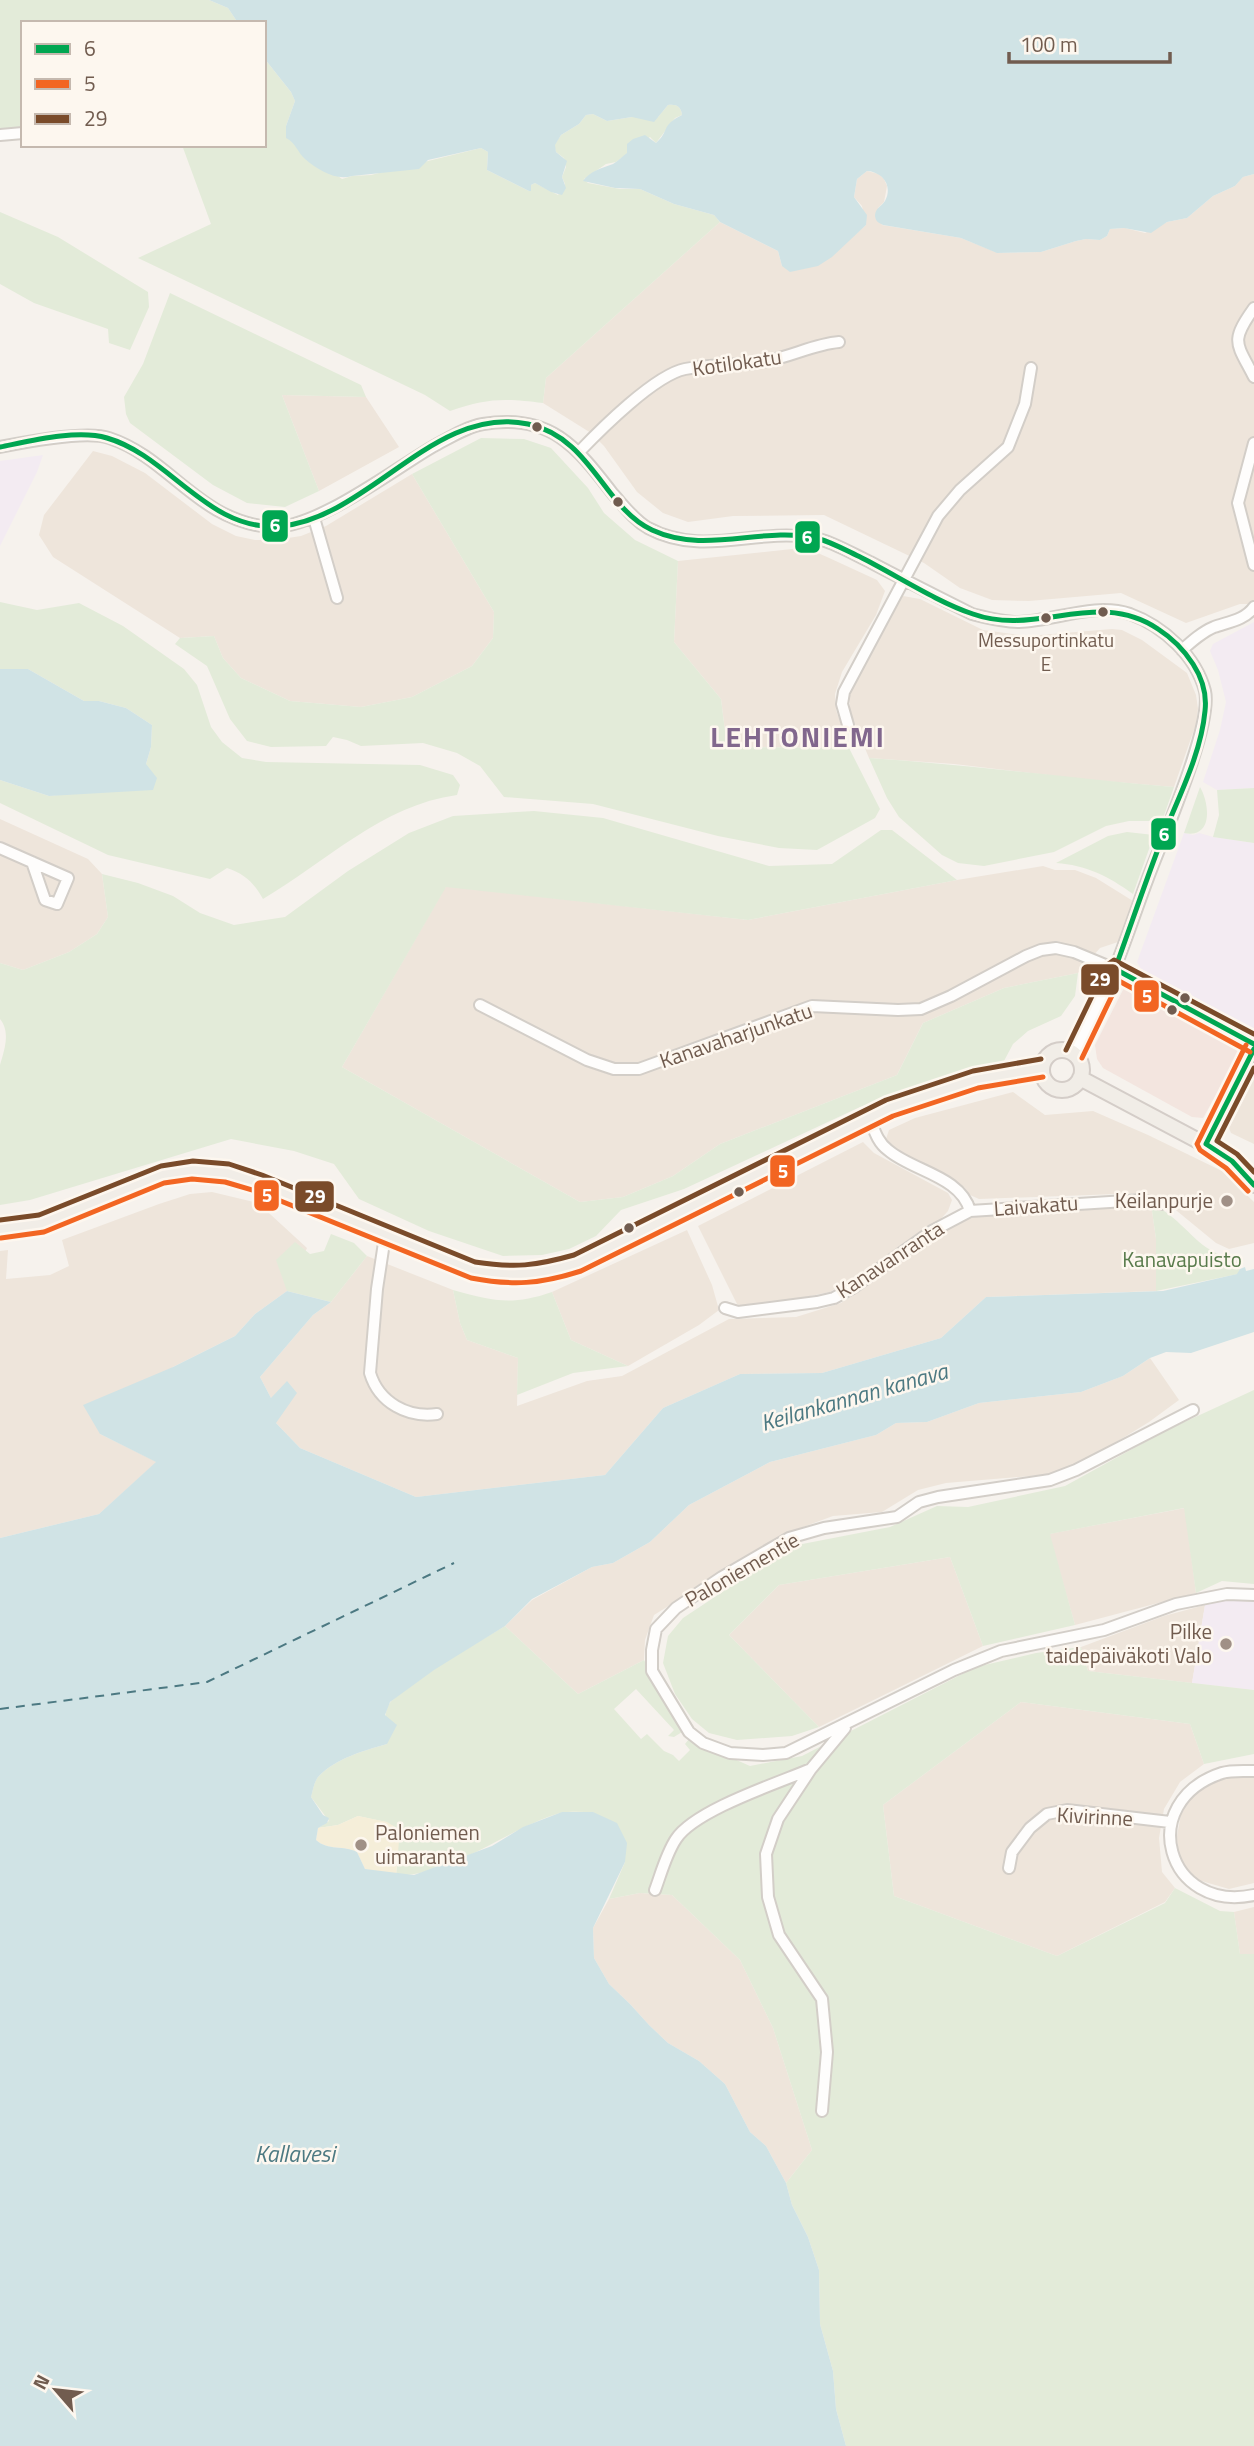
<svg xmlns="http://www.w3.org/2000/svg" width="1254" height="2446" font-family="'Titillium Web',sans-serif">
<rect width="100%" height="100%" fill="#f6f2ed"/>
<path fill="#eee5db" d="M867 171 879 174 884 179 887 186 884 202 878 208 882 225 961 238 998 253 1041 252 1076 241 1086 239 1100 240 1107 236 1110 229 1125 228 1145 233 1167 222 1187 218 1213 196 1235 186 1243 177 1254 174V604H1240L1186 623 1121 593 1029 601 992 600 960 588 924 563 824 515 733 516 688 522 663 513 637 492 604 446 591 433 543 403 546 378 720 222 778 251 782 266 857 233 866 225 862 206 854 197 857 179Z
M282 395 366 397 399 447 319 491Z
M93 451 112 456 145 473 212 524 236 536 255 540H275L301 536 326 526 412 474 494 612 493 638 472 666 412 697 361 707 290 701 241 678 223 658 214 636 180 638 53 557 39 535 44 515Z
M792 549 813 551 827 557 877 580 885 591 876 615 842 672 835 694 836 710 849 748 727 747 721 699 674 642 678 561Z
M903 596 920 599 983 630 1028 636 1112 629 1122 630 1142 640 1187 673 1196 695 1198 709 1196 724 1174 787 1081 779 954 764 869 758 850 712 849 690Z
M0 819 88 859 102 874 108 917 97 934 69 952 23 970 0 963Z
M1043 866 1055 870H1075L1096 878 1133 901 1118 942 1100 948 1078 973 1004 988 923 1023 897 1075 720 1144 673 1176 623 1197 580 1202 342 1067 446 886 748 920 957 880Z
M1254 1079V1144L1231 1133 1229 1128Z
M1013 1092 1045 1115 1093 1111 1148 1135 1222 1171 1254 1202V1243L1229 1249 1216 1243 1166 1202 1144 1193 979 1199 970 1195 964 1187 893 1147 886 1139 889 1130 915 1118Z
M863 1142 874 1153 948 1193 952 1200 948 1211 939 1221 868 1269 830 1292 772 1304 744 1306 737 1304 698 1226Z
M212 1192 258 1203 307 1248 287 1291 255 1314 235 1336 173 1367 100 1434 157 1462 99 1514 0 1538V1251L8 1250 6 1279 50 1275 69 1266 62 1240 159 1204 190 1194Z
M1151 1204 1156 1239V1291L986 1297 941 1338 822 1373 740 1374 663 1408 605 1475 416 1497 300 1448 276 1423 271 1398 260 1377 313 1315 331 1302 367 1256 453 1290 460 1323 467 1340 518 1358 517 1406 587 1381 622 1376 729 1319 796 1317 841 1303 938 1234 953 1224 975 1217 1030 1211Z
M687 1230 712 1285 719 1310 699 1325 628 1366 571 1340 552 1292Z
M1150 1358 1179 1400 1149 1422 1066 1473 946 1483 918 1490 882 1512 833 1516 784 1534 654 1615 645 1640 644 1660 578 1694 505 1626 532 1600 592 1567 613 1563 650 1542 689 1505 770 1462 876 1435 896 1423 927 1422 979 1403 1081 1392 1123 1376Z
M1185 1508 1196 1593 1075 1625 1049 1534Z
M950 1557 983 1646 819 1727 729 1635 779 1585Z
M1205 1605 1192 1683 1088 1671 1081 1647 1164 1616Z
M1021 1702 1190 1724 1204 1764 1180 1782 1164 1809 1159 1838 1162 1872 1175 1888 1165 1902 1057 1956 894 1896 883 1805Z
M1254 1775V1883L1229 1889 1198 1880 1179 1860 1177 1836 1181 1814 1194 1793 1218 1779Z
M640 1893 672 1895 740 1960 773 2028 812 2150 786 2183 766 2146 750 2132 725 2084 699 2061 668 2043 649 2025 630 2004 609 1984 594 1958 593 1928 609 1899Z
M1254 1907V1954H1240L1234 1912Z"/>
<path fill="#f3e5df" d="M1127 982 1244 1045 1203 1118 1192 1117 1103 1068 1097 1059 1095 1045Z"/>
<path fill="#f3ebf2" d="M43 455 37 472 0 546V461Z
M1254 622V788L1217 790 1203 782 1220 730 1226 702 1218 670 1210 651 1213 644Z
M1184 833 1193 835 1199 833 1213 837 1254 843V1032L1142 971 1137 962Z
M1226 1598 1254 1602V1690L1192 1683 1205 1605Z"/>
<path fill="#e3ebd9" d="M0 0H209L228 8 238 23H23V128L0 130Z
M264 58 291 92 295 101 286 126 292 141 342 179 352 176 371 175 481 148 488 152 487 170 529 191 531 185 535 183 558 195 565 184 562 177 566 167 564 158 556 152 554 145 561 135 579 124 586 115 593 114 607 121 632 117H658L668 105C676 104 681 106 682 115L675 118 656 143 650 137 616 162 606 164 584 179 588 183 620 189H640L674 204 714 215 720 222 546 378 543 403C504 398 487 398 450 411L425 395 138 258 211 224 182 145H264Z
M0 212 58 237 148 292 149 307 130 350 109 343 108 329 34 303 0 284Z
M170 293 361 385 366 397 282 395 319 491 285 507 247 503 213 485 130 423 126 414 124 397 143 364Z
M481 438 524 439 551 448 588 488 604 513 635 540 678 561 674 642 721 699 727 747 849 748 880 809 875 818 817 850 779 848 718 836 593 804 504 797 480 766 457 753 423 743 361 746 347 740 333 737 326 746 271 747 247 741 230 719 207 666 175 644 180 638 214 636 223 658 241 678 290 701 361 707 412 697 472 666 493 638 494 612 412 474Z
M0 602 37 610 79 603 123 626 184 669 197 685 211 727 222 742 242 758 266 762 420 765 453 775 460 785 457 795C382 805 326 862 263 899 254 883 245 874 227 868L210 879 108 855 0 803V780L49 796 76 793 146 764 151 747 152 725 126 708 99 701H84L28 669H0Z
M869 758C971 765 1072 778 1174 787L1161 824 1150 821H1129L1106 826 1054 852 984 866 958 863 942 855 899 817 887 798Z
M1200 787C1210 804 1213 839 1184 833Z
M1254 788V843L1213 837 1219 815 1217 790Z
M534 811 603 818 769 866 832 864 881 830H892L957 880 748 920 446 887 342 1067 580 1202 623 1197 673 1176 720 1144 897 1075 923 1023 1004 988 1078 973 1075 996 1061 1016 1028 1031 1013 1044 1004 1061 944 1076 860 1107 684 1189 621 1210 596 1236 569 1249 542 1255 503 1256 429 1231 359 1199 334 1164 294 1151 231 1139 30 1200 0 1205V1065C4 1051 11 1032 0 1019V963L23 970 69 952 97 934 108 917 102 874 138 883 173 896 200 913 234 925 285 917 348 871 409 833 453 816Z
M1127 832 1154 835 1133 894C1108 876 1086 865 1056 863L1108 836Z
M1151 1204C1179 1216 1191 1240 1214 1252 1221 1256 1228 1255 1236 1254L1240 1269 1238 1274 1156 1291V1239Z
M331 1234 354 1243 367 1256 331 1302 287 1291 276 1260 295 1242 310 1254 324 1251Z
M453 1290C492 1301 512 1306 552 1292L571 1340 628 1366 573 1373 517 1395 518 1358 467 1340 460 1323Z
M1254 1390V1584L1222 1581 1196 1593 1184 1508 1050 1534 1075 1625 983 1646 950 1557 779 1585 729 1635 819 1727 792 1736 737 1740 709 1733 692 1719 675 1694 663 1663 668 1636 683 1618 792 1546 890 1527 937 1506 968 1507 1065 1486 1165 1431Z
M505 1626 578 1694 644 1660 682 1732 674 1737 668 1736 674 1730 636 1689 614 1709 641 1739 647 1734 664 1751 673 1755 679 1761 690 1750 685 1744 689 1739 750 1766 802 1756 976 1667 1036 1653 1081 1647 1088 1671 1254 1690V1754L1204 1764 1190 1724 1021 1702 883 1805 894 1896 1057 1956 1165 1903 1175 1888 1220 1911 1234 1912 1240 1954H1254V2446H846L836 2409 833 2371 820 2324 819 2270 808 2237 792 2205 786 2183 812 2150 773 2028 740 1960 672 1895 640 1893 609 1899 625 1862 593 1812C582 1812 570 1811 560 1813 508 1828 451 1877 396 1875L398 1857 386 1822 358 1816 338 1825 318 1828 329 1821 311 1797C313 1790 314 1781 319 1776 335 1759 365 1750 387 1744 386 1731 383 1717 388 1706 395 1690 485 1638 505 1626Z"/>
<path fill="#f5eed9" d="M358 1816 387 1822 397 1828 399 1841 396 1875 365 1869 357 1852C344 1845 328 1851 316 1840L318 1828 338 1825Z"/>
<path fill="#d0e3e5" d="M209 0H1254V174L1243 177 1235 186 1213 196 1187 218 1167 222 1151 233 1124 228 1110 229 1107 236 1100 240 1086 239 1076 241 1041 252 997 253 961 238 883 225C878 222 876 222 875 216 875 208 881 207 885 201 893 186 883 172 867 171L857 179 854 197 867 215 866 225 832 257 818 266 790 272 782 266 778 251 720 222 714 215 674 204 640 189 615 188 583 181C590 171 602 168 613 164 618 161 623 156 627 153V144L633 139 645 135 656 143C670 131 660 126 682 115 681 106 676 104 668 105L654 122 632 117 607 121 593 114 586 115 579 124 561 135 555 145 556 152 567 161 562 177 566 188 562 195 551 192 535 183 531 185V191H529L487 170 488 152 481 148 428 160 419 169 352 176C336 181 318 170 305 159 298 153 296 143 286 138V126L295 101 291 92 264 58V23H238L228 8Z
M0 669H28L84 701H99L126 708 152 725 151 747 146 764 157 778 153 790 49 796 0 780Z
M1245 1267 1246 1271 1254 1269V1332L1191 1353 1166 1352 1150 1358 1123 1376 1081 1392 979 1403 927 1422 896 1423 876 1435 770 1462 689 1505 650 1542 613 1563 592 1567 532 1599 505 1626 434 1670 390 1702 385 1715 397 1725 387 1744C365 1750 335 1759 319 1776 314 1781 313 1791 311 1797L323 1815 329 1818 327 1823 318 1828 316 1840C328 1851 344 1845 357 1852L365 1869 414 1875 492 1846 523 1827 562 1812H593L617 1823 627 1843 625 1862 593 1928 594 1958 609 1984 630 2004 649 2025 668 2043 699 2061 725 2084 750 2132 766 2146 786 2183 792 2205 808 2237 819 2270 820 2324 833 2371 836 2409 846 2446H0V1538L99 1514 156 1462 100 1434 83 1405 173 1367 235 1336 255 1314 287 1291 331 1302 313 1315 260 1377 271 1398 287 1381 297 1393 276 1423 300 1448 416 1497 605 1475 663 1408 740 1374 822 1373 941 1338 986 1297 1163 1291 1237 1274 1240 1269Z"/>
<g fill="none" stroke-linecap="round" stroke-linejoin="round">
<path stroke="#4c7982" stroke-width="2" stroke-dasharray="9 7" stroke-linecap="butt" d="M0 1709 207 1682 454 1563"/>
<g stroke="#d3cec8" stroke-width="14">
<path id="minor" d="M0 135 23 133
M1254 308C1230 342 1236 342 1254 377
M1254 443 1238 503 1254 565
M0 447C25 442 86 430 109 438 170 458 197 520 269 527 314 531 394 469 434 446 449 438 466 427 483 424 550 413 576 446 613 494 624 506 634 520 648 528 702 557 753 529 809 537 830 540 851 553 870 562 904 580 938 597 972 614 988 618 1003 622 1019 622 1055 621 1094 602 1130 614 1163 626 1196 656 1205 691 1213 725 1162 840 1148 878 1137 907 1127 938 1115 968 1103 997 1087 1025 1074 1054
M579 452C601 429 655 375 685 369 711 364 739 366 766 361 791 357 814 344 839 342
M314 518 337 598
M1182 650C1192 641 1202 632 1214 627 1228 622 1245 620 1254 607
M848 725 842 704 844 692 938 516 960 490 1008 447 1025 404 1031 368
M0 848 68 878 57 904 45 900 32 862
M480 1005 587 1060 614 1069H639L812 1006 898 1010 921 1009 951 996 1026 956 1041 950 1056 948 1074 952 1115 969 1254 1044
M869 1117C874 1129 877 1142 888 1150 912 1171 961 1176 970 1211L1141 1200 1161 1204
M1206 1144 1254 1049
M385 1236 377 1289 370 1373C379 1403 408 1418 437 1414
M725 1308 738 1312 817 1302 834 1298 854 1287 932 1231 970 1211
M1193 1410 1076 1470 1050 1480 938 1497 919 1502 897 1517 824 1528 789 1538 722 1577 676 1608 656 1629 652 1650V1671L689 1732 703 1743 730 1753 763 1755 786 1753 954 1670 1001 1651 1104 1630 1176 1604 1227 1594 1254 1595
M1254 1771C1244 1771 1231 1770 1222 1773 1134 1802 1167 1914 1254 1895
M1009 1868 1012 1852 1030 1828 1047 1814 1067 1810 1170 1822
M655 1890C661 1874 666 1854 676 1839 695 1810 778 1783 811 1769
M822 2111 827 2052 822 1999 779 1935 768 1897 766 1854 778 1819 811 1769 845 1728"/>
</g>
<g stroke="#d4cdc8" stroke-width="18">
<path id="major" d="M1042 1070a20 20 0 1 1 40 0a20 20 0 1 1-40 0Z
M1080 1078 1225 1155 1254 1185
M0 1229 41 1224 162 1175 192 1170 227 1173 259 1183 473 1270 498 1274H539L577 1263 869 1117C923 1093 983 1073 1042 1068"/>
</g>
<use href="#minor" stroke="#fefdfc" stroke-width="10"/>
<use href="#major" stroke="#f1ede7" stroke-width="14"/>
<g stroke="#fdf7ef" stroke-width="10">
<path id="bus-1" d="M0 447C30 441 77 429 107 438 170 456 209 533 281 526 369 518 435 404 528 424 592 438 603 507 652 530 706 555 761 526 816 538 832 542 847 551 862 558 896 575 937 602 973 614 1037 637 1098 588 1158 629 1172 638 1184 650 1193 664 1202 678 1207 694 1205 711 1201 754 1179 796 1163 836 1146 880 1131 925 1115 969L1254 1044
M1254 1049 1206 1144 1232 1161 1254 1185"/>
</g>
<g stroke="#fdf7ef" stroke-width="10">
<path id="bus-2" d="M1246 1045 1197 1144 1200 1150 1226 1168 1248 1191
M1082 1058 1119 981 1250 1052
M1 1238 44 1232 164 1183 192 1179 225 1182 256 1191 471 1278C513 1286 540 1284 581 1271L893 1116 978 1088 1043 1077"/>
</g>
<g stroke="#fdf7ef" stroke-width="10">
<path id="bus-3" d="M1066 1050 1107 965 1114 960 1254 1034
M1254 1068 1217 1141 1237 1154 1254 1172
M0 1220 39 1215 161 1166 193 1161 229 1164 262 1175 475 1262C515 1268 535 1266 574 1255L886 1100 973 1071 1041 1059"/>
</g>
<use href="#bus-1" stroke="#00a651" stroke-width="5"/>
<use href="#bus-2" stroke="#f26522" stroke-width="5"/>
<use href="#bus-3" stroke="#7a4b2a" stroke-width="5"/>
</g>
<g fill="#715c4f" stroke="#fdf7ef" stroke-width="2.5">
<circle cx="537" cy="427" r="6"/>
<circle cx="618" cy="502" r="6"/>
<circle cx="1103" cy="612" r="6"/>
<circle cx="1046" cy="618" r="6"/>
<circle cx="1185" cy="998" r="6"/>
<circle cx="1172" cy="1010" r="6"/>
<circle cx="739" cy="1192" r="6"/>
<circle cx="629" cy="1228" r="6"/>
</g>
<g fill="#a09086" stroke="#fdf7ef" stroke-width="2.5">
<circle cx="1227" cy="1201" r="7"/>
<circle cx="1226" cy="1644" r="7"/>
<circle cx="361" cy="1845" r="7"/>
</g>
<g text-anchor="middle" stroke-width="5" stroke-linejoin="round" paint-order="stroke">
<g font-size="19" fill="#715c4f" stroke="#fdf7ef">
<text x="1046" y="647">Messuportinkatu<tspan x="1046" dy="24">E</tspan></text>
</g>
<g font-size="21" fill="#715c4f" stroke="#fdf7ef">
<text transform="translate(737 363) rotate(-8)" y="7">Kotilokatu</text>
<text transform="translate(736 1036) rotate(-19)" y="7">Kanavaharjunkatu</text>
<text transform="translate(1036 1206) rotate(-4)" y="7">Laivakatu</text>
<text transform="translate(890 1260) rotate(-33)" y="7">Kanavanranta</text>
<text transform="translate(742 1570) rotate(-30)" y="7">Paloniementie</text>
<text transform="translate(1095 1817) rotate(3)" y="7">Kivirinne</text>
</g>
<g font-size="21" fill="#715c4f" stroke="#fdf7ef" text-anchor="end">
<text x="1213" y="1208">Keilanpurje</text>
<text x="1212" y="1639">Pilke<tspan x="1212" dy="24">taidepäiväkoti Valo</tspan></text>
<text x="375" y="1840" text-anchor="start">Paloniemen<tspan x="375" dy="24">uimaranta</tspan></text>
</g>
<g font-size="21" fill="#597b4c" stroke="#fdf7ef">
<text x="1182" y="1267">Kanavapuisto</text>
</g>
<g font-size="23" font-style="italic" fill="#4c7982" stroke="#fdf7ef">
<text transform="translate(854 1397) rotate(-16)" y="8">Keilankannan kanava</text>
<text x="295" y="2162">Kallavesi</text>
</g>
<g font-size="28" font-weight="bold" letter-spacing="2" fill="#81678d" stroke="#fdf7ef">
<text x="798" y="747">LEHTONIEMI</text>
</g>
</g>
<g stroke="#fdf7ef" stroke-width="2.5">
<rect x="261" y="509" width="28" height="34" rx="7" fill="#00a651"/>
<rect x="794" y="520" width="27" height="34" rx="7" fill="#00a651"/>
<rect x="1150" y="817" width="27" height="34" rx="7" fill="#00a651"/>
<rect x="1080" y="963" width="40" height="33" rx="7" fill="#7a4b2a"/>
<rect x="1133" y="979" width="27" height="34" rx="7" fill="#f26522"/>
<rect x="769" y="1154" width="27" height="34" rx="7" fill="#f26522"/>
<rect x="253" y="1179" width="27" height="33" rx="7" fill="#f26522"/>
<rect x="294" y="1180" width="41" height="33" rx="7" fill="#7a4b2a"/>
</g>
<g font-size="19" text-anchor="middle" font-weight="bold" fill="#fff">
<text x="275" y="532">6</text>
<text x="807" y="544">6</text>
<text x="1164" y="841">6</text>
<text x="1100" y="986">29</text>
<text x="1147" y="1003">5</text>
<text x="783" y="1178">5</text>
<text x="267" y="1202">5</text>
<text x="315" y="1203">29</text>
</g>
<rect x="21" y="21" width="245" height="126" fill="#fdf7ef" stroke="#c5b9af" stroke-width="2"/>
<rect x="35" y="44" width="35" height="10" fill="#00a651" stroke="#c5b9af" stroke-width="2"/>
<text x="84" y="56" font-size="21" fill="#715c4f">6</text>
<rect x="35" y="79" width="35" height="10" fill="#f26522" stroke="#c5b9af" stroke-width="2"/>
<text x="84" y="91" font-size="21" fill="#715c4f">5</text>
<rect x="35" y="114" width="35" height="10" fill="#7a4b2a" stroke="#c5b9af" stroke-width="2"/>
<text x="84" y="126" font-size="21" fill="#715c4f">29</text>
<g transform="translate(56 2390) rotate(298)" stroke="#fdf7ef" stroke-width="5" paint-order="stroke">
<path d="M0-5L12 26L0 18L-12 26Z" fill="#715c4f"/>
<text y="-10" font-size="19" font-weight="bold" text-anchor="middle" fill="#715c4f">N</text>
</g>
<path d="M1009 52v10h161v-10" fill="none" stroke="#715c4f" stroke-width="3.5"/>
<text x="1020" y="52" font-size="21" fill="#715c4f" stroke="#fdf7ef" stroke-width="5" paint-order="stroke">100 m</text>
</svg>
